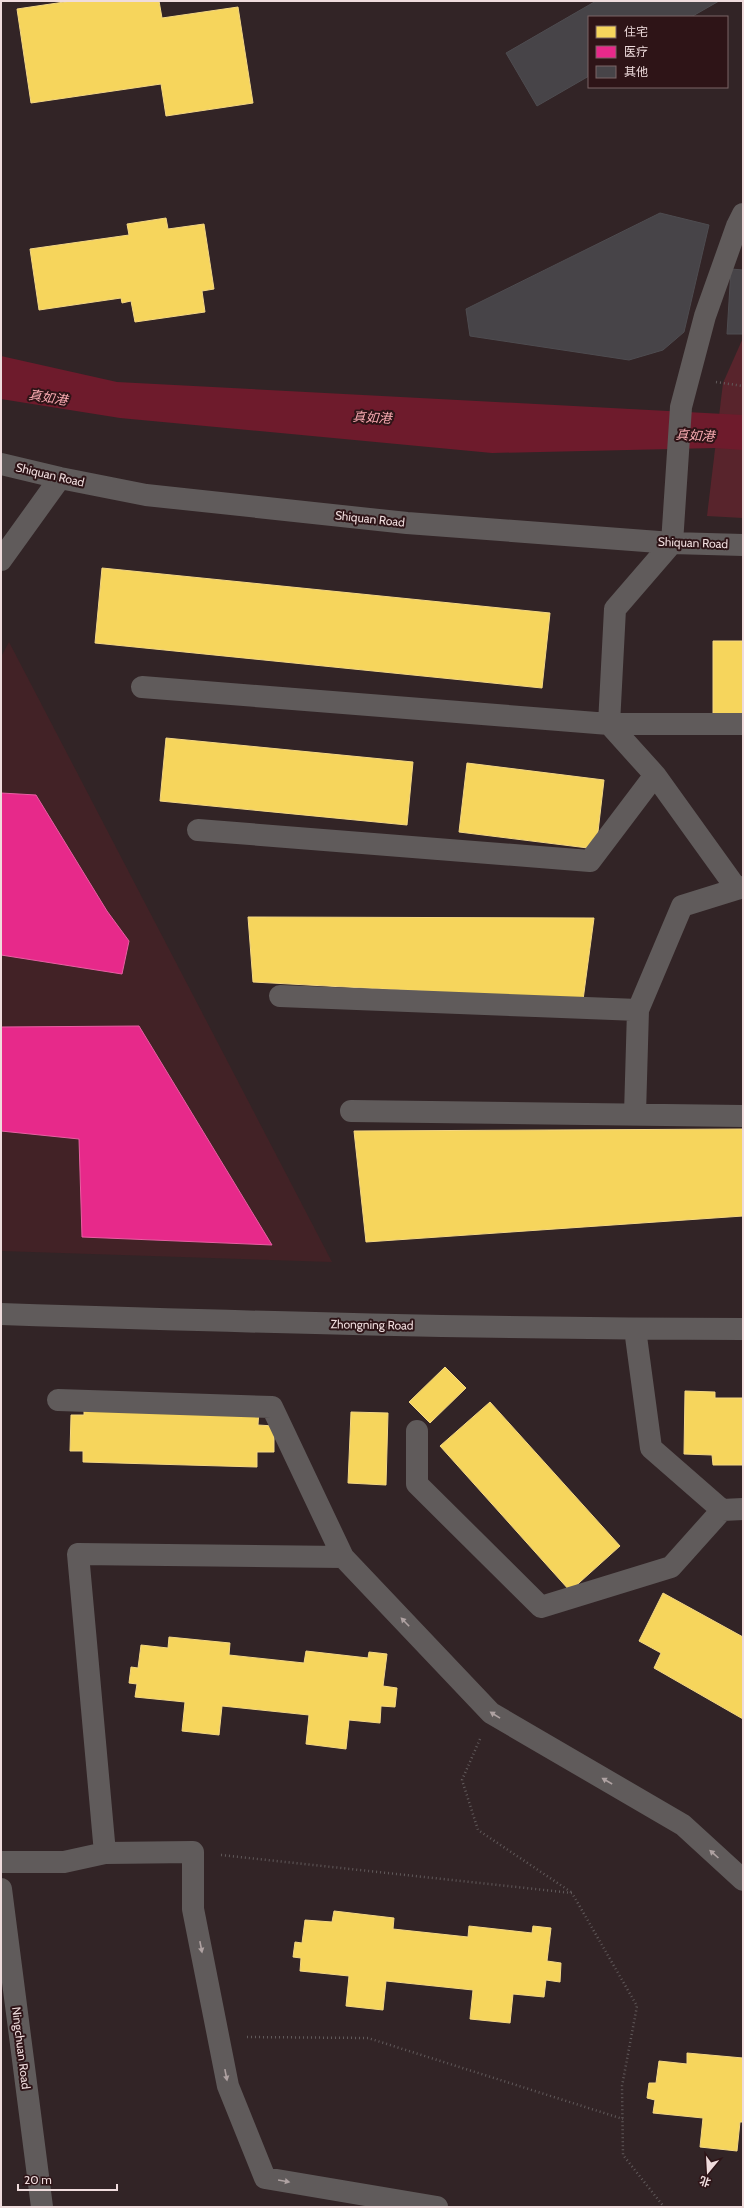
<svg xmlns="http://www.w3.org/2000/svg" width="744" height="2208" font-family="Cabin,'Noto Sans SC',sans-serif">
<rect width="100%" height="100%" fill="#322426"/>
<path fill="#422226" d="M9 642 332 1262 1 1251V657Z"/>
<path fill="#58242c" d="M743 338V518L707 516 723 383Z"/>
<path fill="#6e1b2c" d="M1 356 117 382 743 415V450L715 448 492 453 120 418 1 399Z"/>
<path fill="#f6d55c" stroke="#f4d783" d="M71 1H159L162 18 238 7 253 103 166 116 161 84 31 103 17 9Z
M166 218 168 229 204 224 214 289 202 291 205 312 135 322 131 301 122 303 121 298 39 310 30 249 129 235 127 224Z
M102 568 550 613 542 688 95 643Z
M713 641H743V715H713Z
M166 738 413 762 407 825 160 801Z
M467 763 604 780 596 849 459 832Z
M248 917 594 918 583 1000 253 982Z
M743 1129V1216L366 1242 354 1131Z
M445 1367 466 1388 430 1423 409 1402Z
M685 1391 715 1392V1398H743V1465H713L712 1455 684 1454Z
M490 1402 620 1546 570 1591 440 1446Z
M84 1404 259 1409 258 1425 274 1426V1452H257V1467L83 1462V1451H70L71 1415H84Z
M351 1412 388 1413 386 1485 348 1483Z
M663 1593 743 1637V1719L654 1668 661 1653 639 1641Z
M169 1637 230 1643 229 1655 304 1663 306 1651 368 1658 369 1652 387 1654 383 1686 397 1688 395 1707 381 1706 380 1723 349 1720 346 1749 306 1744 309 1715 222 1706 219 1735 182 1731 185 1702 135 1697 137 1684 129 1683 131 1667 138 1668 141 1645 168 1648Z
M334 1911 394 1918 393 1929 468 1937 469 1926 532 1933 533 1926 551 1928 547 1961 561 1963 560 1982 546 1980 544 1997 513 1994 510 2023 470 2019 473 1990 386 1981 383 2010 346 2006 349 1976 300 1971 301 1958 293 1957 295 1942 302 1943 305 1920 332 1922Z
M687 2053 743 2058V2122H740L737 2151 700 2147 703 2118 653 2113 655 2100 647 2098 649 2083H656L659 2061 687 2064Z"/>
<path fill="#e7298a" stroke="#e95fa3" d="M1 793 36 795 107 911 129 941 122 974 1 955Z
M139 1026 272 1245 82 1237 79 1139 1 1131V1027Z"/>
<path fill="#474448" stroke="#4e4c50" d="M596 1H719L691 17H589V76L537 106 506 53Z
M660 213 709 225 684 332 663 350 629 360 470 336 466 309Z
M731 269 743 270V334H727Z"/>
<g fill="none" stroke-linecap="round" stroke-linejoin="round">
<path stroke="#615a5b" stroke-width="2.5" stroke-dasharray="1 3" stroke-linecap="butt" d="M716 382 743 386
M480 1739 462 1780 478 1830 571 1892
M221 1855 572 1893 637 2006 622 2086 623 2155 664 2207
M247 2037 368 2038 623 2119"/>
<path stroke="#605b5b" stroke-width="22" d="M1 464 60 478 146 495 407 523 672 543 743 545
M1 560 60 478
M142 687 609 724H743
M198 830 590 861 655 775
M737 889 655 775 609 724 615 609 672 543 681 407 705 316 737 226 743 214
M280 996 638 1010 635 1114
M638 1010 682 906 743 887
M351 1111 743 1116
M1 1314C248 1322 495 1329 743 1329
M635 1329 651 1448 722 1510 743 1509
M58 1400 272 1407 343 1557
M417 1431V1484L541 1607 671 1567 722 1510
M105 1853 78 1554 343 1557 491 1713 683 1825 743 1880
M1 1862H64L105 1853 193 1852V1909L228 2086 265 2178 437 2207
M1 1889 42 2207"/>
</g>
<defs><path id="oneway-solid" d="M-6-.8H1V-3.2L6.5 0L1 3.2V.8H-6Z"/></defs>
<g fill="#afa2a2">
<use href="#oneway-solid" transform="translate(405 1622) rotate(-134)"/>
<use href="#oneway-solid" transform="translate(495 1715) rotate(-148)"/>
<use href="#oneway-solid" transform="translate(607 1781) rotate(-150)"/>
<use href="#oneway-solid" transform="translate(714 1854) rotate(-138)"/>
<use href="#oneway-solid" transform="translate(201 1947) rotate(79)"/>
<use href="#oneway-solid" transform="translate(226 2075) rotate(79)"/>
<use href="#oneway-solid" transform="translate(284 2181) rotate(10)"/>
</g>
<g text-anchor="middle" stroke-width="4" stroke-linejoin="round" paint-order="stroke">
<g font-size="12" fill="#efdcdd" stroke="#2e1417">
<text transform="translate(50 475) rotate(13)" y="4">Shiquan Road</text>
<text transform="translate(370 519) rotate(6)" y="4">Shiquan Road</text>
<text transform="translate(693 543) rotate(2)" y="4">Shiquan Road</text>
<text transform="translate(372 1325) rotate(1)" y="4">Zhongning Road</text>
<text transform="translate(21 2048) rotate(83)" y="4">Ningchuan Road</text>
</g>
<g font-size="13" font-style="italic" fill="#f8aab1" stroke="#2e1417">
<text transform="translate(48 397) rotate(9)" y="5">真如港</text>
<text transform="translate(372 417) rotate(3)" y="5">真如港</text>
<text transform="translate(695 435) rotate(3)" y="5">真如港</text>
</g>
</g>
<rect width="744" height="2208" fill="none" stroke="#efdcdd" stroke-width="4"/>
<rect x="588" y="16" width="140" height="72" fill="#2e1417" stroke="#7b6466"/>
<rect x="596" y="26" width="20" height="12" fill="#f6d55c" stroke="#7b6466"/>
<text x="624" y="36" font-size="12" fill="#efdcdd">住宅</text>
<rect x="596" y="46" width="20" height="12" fill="#e7298a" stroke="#7b6466"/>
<text x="624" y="56" font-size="12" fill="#efdcdd">医疗</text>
<rect x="596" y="66" width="20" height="12" fill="#474448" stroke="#7b6466"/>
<text x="624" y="76" font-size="12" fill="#efdcdd">其他</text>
<g transform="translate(708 2172) rotate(198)" stroke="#2e1417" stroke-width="3" paint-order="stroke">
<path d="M0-3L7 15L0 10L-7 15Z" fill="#efdcdd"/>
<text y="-6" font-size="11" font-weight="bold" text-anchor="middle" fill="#efdcdd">北</text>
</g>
<path d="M18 2184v6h99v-6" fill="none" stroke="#efdcdd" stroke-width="2"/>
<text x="24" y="2184" font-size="12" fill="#efdcdd" stroke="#2e1417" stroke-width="3" paint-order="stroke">20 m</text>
</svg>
